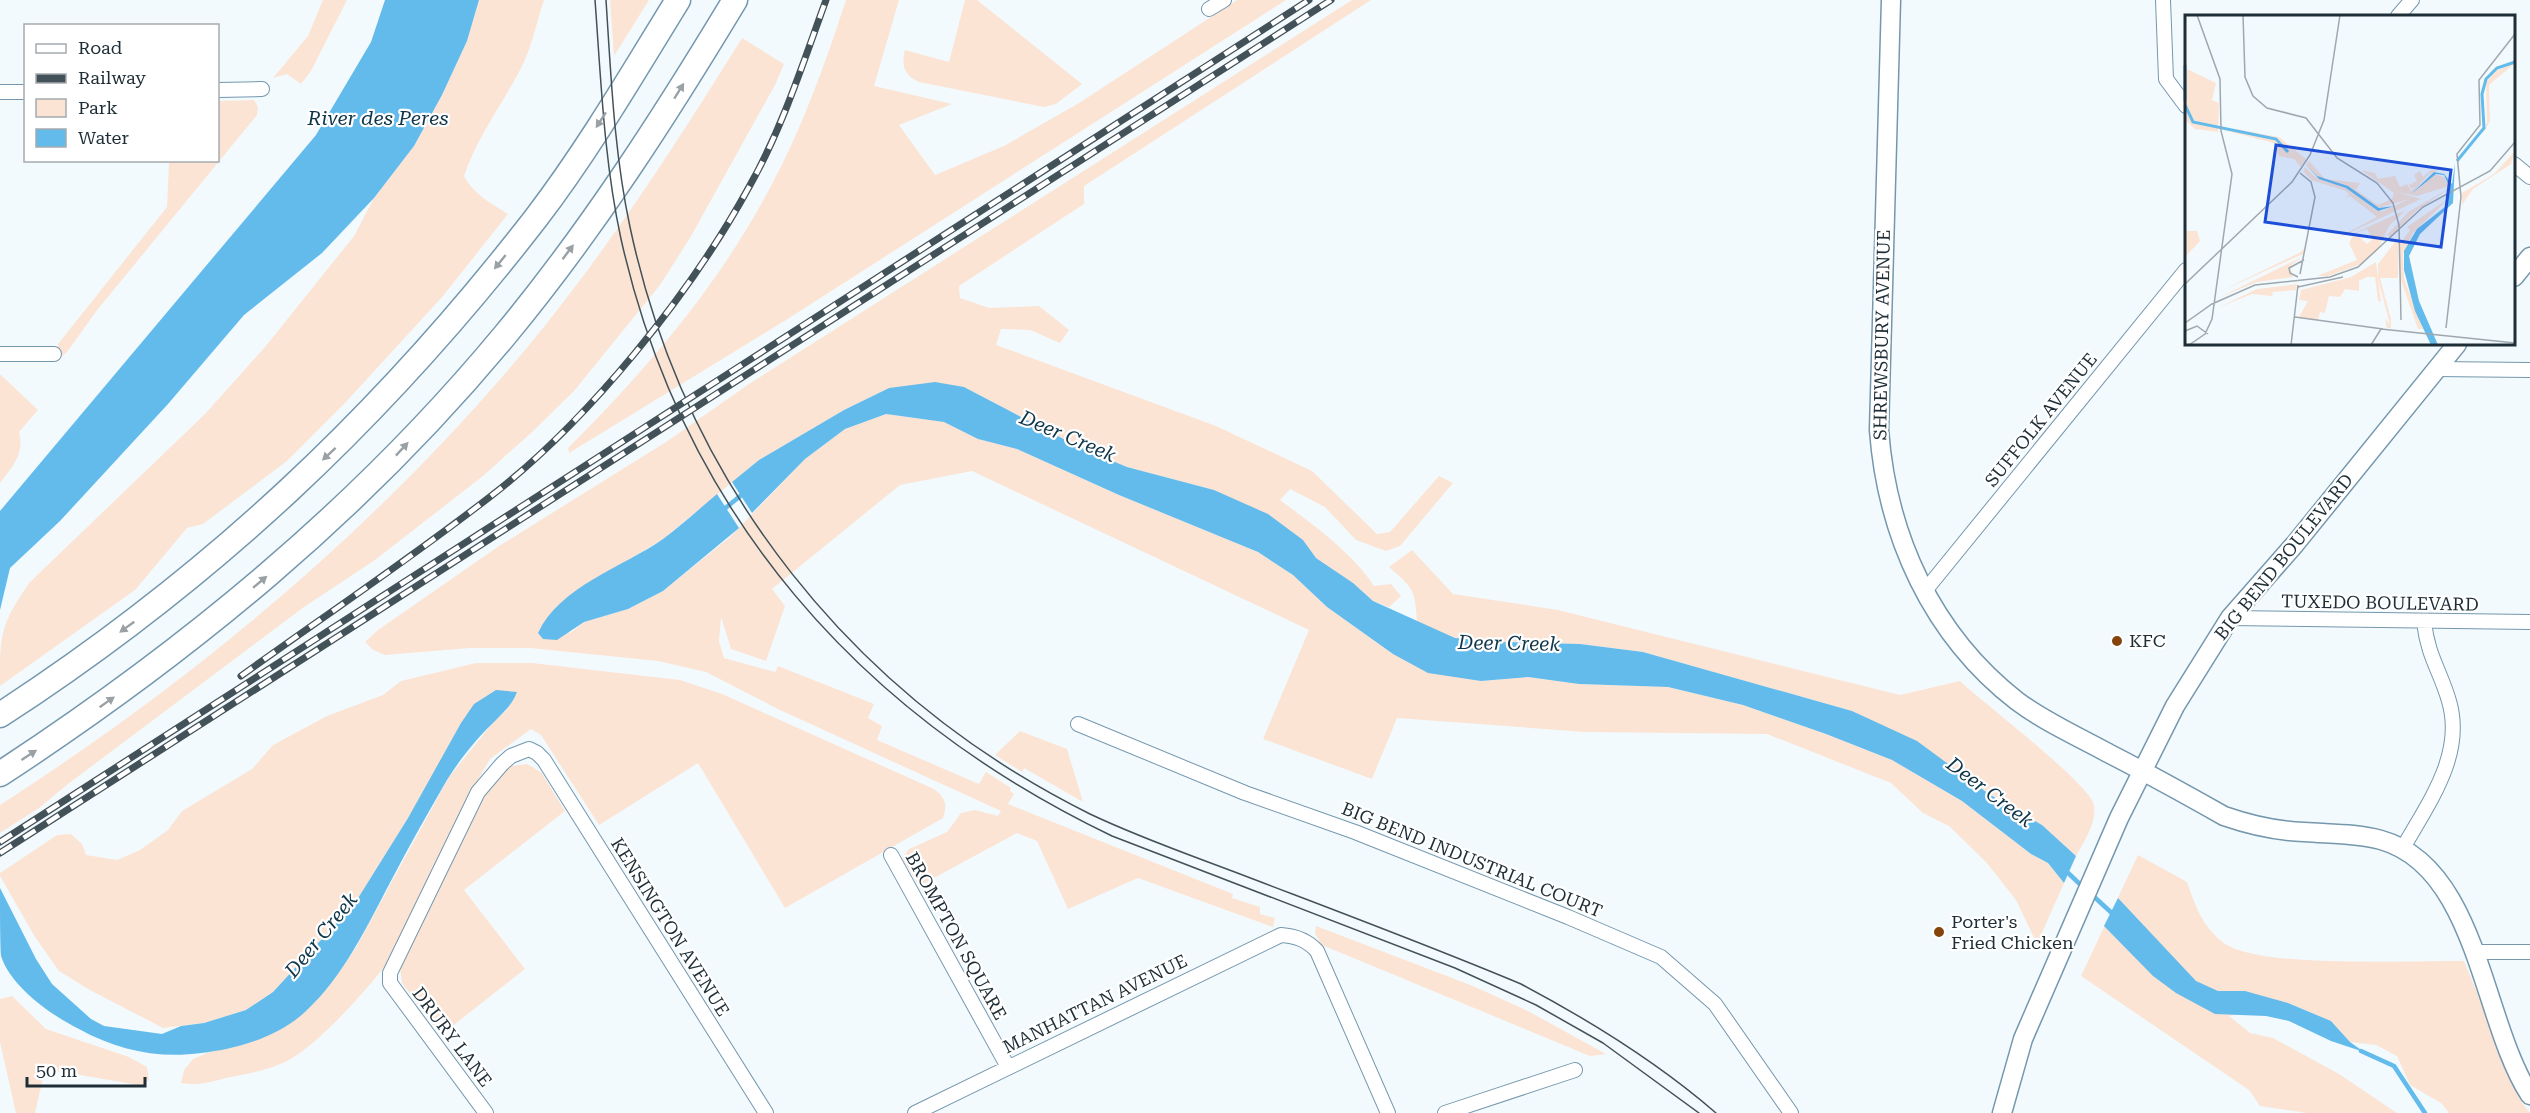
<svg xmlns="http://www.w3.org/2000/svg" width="2530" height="1113" font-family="'Roboto Serif',serif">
<rect width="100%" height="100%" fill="#f2fafe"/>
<path fill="#fce4d5" d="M323 0H347L311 71 301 84 287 74 273 78 308 36Z
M479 0H544C536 23 532 48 520 70 502 105 477 137 464 176 473 194 491 203 508 214L443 296 345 403 287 461 203 524 187 528 135 590 0 686C0 634 0 626 29 583L205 414 265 347 354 236 374 198 414 146 442 95 467 41Z
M610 0H649L614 56Z
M846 0H899L874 86 952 104 899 125 935 175 1004 146 1079 103 1237 0H1286L786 320 569 453 568 448 572 444C649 367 720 283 771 186 803 126 825 64 846 0Z
M965 0H977L1082 84 1056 104 1044 107 919 82C904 75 901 66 905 50L949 62Z
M1352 0H1371L1084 186V204L959 286 960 298 989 308 1039 306 1069 330 1060 343 1030 330 1001 329 996 345 1216 426 1312 471 1377 534 1390 532 1439 476 1453 483 1400 546 1386 551 1356 540 1325 507 1290 489 1280 500C1311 523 1353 553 1374 586L1391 584 1401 596 1389 607 1373 601 1352 583 1316 558 1302 540 1214 490 1127 467 1079 447 964 387 889 388 844 410 759 460 663 539 578 590 569 634 584 622 628 609 663 591 731 536 805 459 845 429 886 414 944 422 978 439 1017 449 1119 495 1258 552 1293 575 1327 607 1393 654 1481 681 1528 677 1579 684 1668 687 1743 705 1826 734 1892 760 1962 801 2031 854 2048 863 2064 883 2037 944 2016 900 1986 862 1949 826 1923 813 1891 783 1767 734 1585 732 1397 718 1372 779 1263 739 1309 630 972 471 900 485 772 589 785 606 766 661 731 649 721 617 719 641 724 658 775 672 778 666 874 704 868 718 882 726 877 740 979 784 986 772 1011 788 1010 791 1014 794 1008 804 1233 894 1232 898 1260 907V914L1275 918 1273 927 1138 878 1068 909 1037 841 1017 833 919 886 902 858 909 849 947 832 961 813 975 810 998 816 1001 811 780 710 706 672 658 661 530 648H470L385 655 373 650 365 642 378 630 499 546 666 442 749 384Z
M742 38 784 64 775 85 690 238 660 285 574 391 531 433 483 476 375 560 304 607 68 784 39 808 0 833V805C203 674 390 517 543 328 616 237 680 138 742 38Z
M254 100 258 107 257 115 98 309 67 352 58 360V344L167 207 169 161 218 160V101Z
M0 374 38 410 19 432C25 454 12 467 0 483Z
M1412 550 1453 594 1558 610 1900 695 1960 681C1982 702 2089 783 2094 805 2097 823 2084 841 2076 856L2042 825 1852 711 1643 652 1580 644 1502 642 1455 638 1417 622C1415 589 1413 588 1389 567Z
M476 663H532L680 680 722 694 934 789C945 798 948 803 943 818L785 908 698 763 599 825 541 735 531 729 490 759 470 793 385 966C364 993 315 1048 285 1062 266 1071 246 1074 226 1078 211 1082 197 1086 181 1083L184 1070 193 1059 305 1012 327 988 355 949 449 777 495 720 508 709 461 724 408 818 355 903 273 992 246 1010 204 1023 163 1028 88 989 59 971 35 937 0 876V873L57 835 71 834 82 844 86 855 117 860 140 850 168 830 182 811 252 769 273 745 327 716 383 695 401 681Z
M1020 731 1067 749 1083 802 1024 768 1022 772 995 755Z
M527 764 541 772 565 811 464 890 525 969 441 1035 402 983 400 967 482 798 502 771 511 766Z
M2138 855 2187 882C2195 905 2203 928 2224 943 2259 969 2414 960 2464 961L2522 1103 2530 1113H2449L2441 1103 2410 1085 2397 1056 2376 1045 2350 1042 2331 1021 2288 1003 2229 1016 2250 1033 2273 1038 2339 1074 2397 1113H2307L2260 1106 2249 1090 2081 976Z
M1316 926 1473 986 1528 1011 1606 1054 1590 1056 1322 945 1315 934Z
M12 996 46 1029 129 1057 147 1067 149 1079 144 1086 45 1069 35 1113H16L0 1042V999Z"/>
<path fill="#63bbec" d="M385 0H479L467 41 442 95 414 146 374 198 322 253 244 315 168 404 60 521 10 568 0 610V511L316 135 371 42Z
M935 382 964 387 1079 447 1127 467 1214 490 1268 514 1303 540 1316 558 1353 583 1373 601 1455 638 1502 642 1580 644 1643 652 1852 711 1917 741 1989 794 2042 825 2076 856 2064 883 2048 863 2031 854 1962 801 1892 760 1826 734 1743 705 1668 687 1579 684 1528 677 1481 681 1428 673 1393 654 1327 607 1293 575 1258 552 1119 495 1017 449 978 439 944 422 886 414 845 429 805 459 752 513 732 482 759 460 844 410 889 388Z
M717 494 739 528 663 591 628 609 584 622 557 640 543 639 538 633C560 586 623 567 663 539 682 525 699 509 717 494Z
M496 690 517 692C512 705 505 710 496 720 478 737 460 759 447 780 428 813 409 846 392 879 367 926 344 976 305 1012 278 1037 237 1049 201 1053 158 1059 117 1050 79 1029 51 1015 11 987 1 956 0 940 0 905 0 888L36 959 52 984 91 1019 104 1026 162 1034 181 1026 204 1023 246 1010 273 992 355 903 408 818 461 723 474 704Z
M2118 898 2196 981 2218 991H2245L2288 1003 2331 1021 2350 1042 2364 1052 2331 1041 2289 1021 2266 1016 2215 1014 2176 993 2153 976 2104 926Z"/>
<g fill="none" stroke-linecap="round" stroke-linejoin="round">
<path stroke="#63bbec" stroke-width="4.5" d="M723 510 744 493
M2066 871 2084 888
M2090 893 2115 916
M2361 1051 2394 1066 2425 1113"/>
<g stroke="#7597ad" stroke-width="16">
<path id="street" d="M2163 0 2166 79 2186 106
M1209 9 1224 0
M2398 16 2412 0
M218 90 262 89
M0 92H26
M2514 164 2530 177
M0 354H54
M2436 369 2530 370
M1924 592 2186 270
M2230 618 2530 622
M1078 724 1245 793 1355 832 1568 917 1661 957 1715 1004 1791 1113
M2403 848C2428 803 2465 755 2449 701 2440 670 2428 657 2424 622
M891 855 1008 1067
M2473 952H2530
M486 1113 390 983V973L478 792 502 764 511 756 529 749 537 753 544 760 766 1113
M915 1113 1281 935C1296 936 1307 940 1317 951L1388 1113
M1445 1113 1575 1070"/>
</g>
<g stroke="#7597ad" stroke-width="21">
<path id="secondary" d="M1891 0 1879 430C1887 536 1932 635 2017 701 2045 722 2077 736 2108 753 2147 773 2185 794 2224 816 2250 825 2276 831 2304 832 2330 834 2356 833 2381 840 2478 867 2482 1022 2530 1095
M2514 277 2530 257
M2002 1113 2023 1039 2119 818 2175 706 2230 618 2295 544 2457 344"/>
</g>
<g stroke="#7597ad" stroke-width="27">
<path id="highway" d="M0 715C211 578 382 417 536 218 588 150 633 73 678 0
M0 774C188 651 361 509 505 335 592 230 665 116 735 0"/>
</g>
<use href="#street" stroke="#fff" stroke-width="14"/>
<use href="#secondary" stroke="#fff" stroke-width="18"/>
<use href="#highway" stroke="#fff" stroke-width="24"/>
<path stroke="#435158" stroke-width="1.5" d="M595 0C601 80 604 161 621 239 683 515 860 715 1112 836L1455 968 1536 1005 1603 1043 1699 1113
M606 0C611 76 614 152 630 227 685 486 853 696 1090 814 1138 837 1190 855 1240 874 1334 910 1428 945 1521 984 1591 1021 1656 1061 1716 1113"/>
<g stroke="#435158" stroke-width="7">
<path id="rail" d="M241 676C324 616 410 559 491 496 588 421 690 295 749 187 782 129 803 63 826 0
M0 842 1309 0
M0 853 1331 0"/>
</g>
<use href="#rail" stroke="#fff" stroke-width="4.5" stroke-dasharray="14" stroke-linecap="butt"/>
</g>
<defs><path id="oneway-solid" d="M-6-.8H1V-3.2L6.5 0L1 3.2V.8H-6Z" transform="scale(1.5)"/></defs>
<g fill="#9aa1a5">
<use href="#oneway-solid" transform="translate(679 91) rotate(-58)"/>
<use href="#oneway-solid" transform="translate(601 120) rotate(123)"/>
<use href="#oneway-solid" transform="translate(568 252) rotate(-53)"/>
<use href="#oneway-solid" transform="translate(500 262) rotate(129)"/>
<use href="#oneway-solid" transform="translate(402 449) rotate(-47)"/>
<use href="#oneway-solid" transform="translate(329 454) rotate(137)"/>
<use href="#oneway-solid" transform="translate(260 582) rotate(-40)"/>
<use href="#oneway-solid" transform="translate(127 627) rotate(144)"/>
<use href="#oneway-solid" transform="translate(107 702) rotate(-35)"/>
<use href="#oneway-solid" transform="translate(29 755) rotate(-33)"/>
</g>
<g fill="#84440b" stroke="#fff" stroke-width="2">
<circle cx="2117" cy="641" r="6"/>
<circle cx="1939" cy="932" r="6"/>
</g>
<g text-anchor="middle" stroke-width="4.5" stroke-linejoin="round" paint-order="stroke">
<g font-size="18" fill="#1f2e36" stroke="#fff">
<text transform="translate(1882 335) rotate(-89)" y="6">SHREWSBURY AVENUE</text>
<text transform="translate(2041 420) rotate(-51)" y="6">SUFFOLK AVENUE</text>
<text transform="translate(2284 557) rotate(-51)" y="6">BIG BEND BOULEVARD</text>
<text transform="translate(2380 603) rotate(1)" y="6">TUXEDO BOULEVARD</text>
<text transform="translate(1472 860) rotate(22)" y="6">BIG BEND INDUSTRIAL COURT</text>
<text transform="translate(670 927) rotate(58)" y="6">KENSINGTON AVENUE</text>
<text transform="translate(956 936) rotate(61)" y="6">BROMPTON SQUARE</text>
<text transform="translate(1095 1004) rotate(-26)" y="6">MANHATTAN AVENUE</text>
<text transform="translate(452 1037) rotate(53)" y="6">DRURY LANE</text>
</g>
<g font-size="18" fill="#1f2e36" stroke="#fff" text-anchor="start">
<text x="2129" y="647">KFC</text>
<text x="1951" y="928">Porter's<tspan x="1951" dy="21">Fried Chicken</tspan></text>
</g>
<g font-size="20" font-style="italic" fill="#0e3549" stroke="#fff">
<text x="378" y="125">River des Peres</text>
<text transform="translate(1068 436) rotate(23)" y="7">Deer Creek</text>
<text transform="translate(1509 643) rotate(1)" y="7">Deer Creek</text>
<text transform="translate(1990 792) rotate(37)" y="7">Deer Creek</text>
<text transform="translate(321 935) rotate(-51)" y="7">Deer Creek</text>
</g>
</g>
<g transform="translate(2185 15)">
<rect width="330" height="330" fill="#f2fafe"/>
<path d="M330 48 304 70 305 106 298 119 302 107 301 67 311 56ZM2 54 31 68 27 85 34 88 33 117 10 114 0 105ZM46 113 94 122 121 144 116 152 109 144 94 141 89 128 38 115 81 122ZM330 136 326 149 288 174 277 190V178L309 159ZM124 146 140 164 175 168 171 175 193 190 207 184 209 178 176 155 190 158 193 164 210 161 215 172 222 169 226 176 231 171 226 174 224 170 232 166 229 160 235 156 238 162 246 155H253L243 160 227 178 248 159 259 162 264 171 232 181 212 177 236 184 145 227 192 202 165 181 160 184 164 180 161 176 126 165 118 156 120 152 130 162 161 173 192 196H198L224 184 194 193 163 171 147 168 132 161 121 150ZM265 173 231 196 205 222 202 220 223 197ZM263 184 228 218 218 239 219 263 238 314H233L215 263 214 230 225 215 222 212ZM221 195 204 211 193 235 176 249 143 261H132L172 245 164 228 167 222 173 220 182 229 188 224 182 214 165 220ZM0 216H12L15 226 1 241ZM214 222 213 263H195L206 304V313H202L200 303 205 310 193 264V249ZM119 233 118 239 34 277 116 237ZM117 242 105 251 108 262 72 267 33 283ZM191 247 196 287 193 286 190 262H182L174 266V276L160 274 155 282 144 281 140 298 135 297 133 305 114 302 123 286 114 285 116 275 166 262ZM112 269 111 275 88 277 87 281 67 279 32 293 72 274Z" fill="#fce4d5"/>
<path d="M270 148 268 188 235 219 224 241 234 286 253 330H246L230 296 219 255V236L232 214 260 192 265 173 259 160 251 159 226 179 249 157 259 159 267 169ZM121 150 132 161 163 171 194 193 209 191 193 196 161 173 134 164Z" fill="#63bbec"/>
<path fill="none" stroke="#63bbec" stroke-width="3" d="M0 50V86M0 90 8 107 91 124 103 137M272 146 299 113 297 79 301 64 312 53 330 47"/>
<path fill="none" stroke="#9ea8ae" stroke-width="1.5" d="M58 0 60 62 68 81 82 93 121 103 152 143 192 168 208 188 214 210 216 305M115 158 126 167 130 182 115 259M113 262 105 258 104 253 119 245M0 269 107 167 125 140 139 105 155 0M113 272 158 262M110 302 198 314M0 308 27 289 70 270 145 262 173 252 238 192 305 156 330 127M261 313 276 182 272 139 295 110 294 65 330 19M196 314 330 328M0 316 12 311 23 319M4 330 20 319 27 304 47 159 36 116 35 64 12 0M24 330H48M106 330 113 270M186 330 196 314"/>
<path fill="#1d4ed8" fill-opacity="0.15" stroke="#1d4ed8" stroke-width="3" d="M91 130 266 155 256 232 80 207Z"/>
<rect width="330" height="330" fill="none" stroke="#1f2e36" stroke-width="3"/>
</g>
<rect x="24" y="24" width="195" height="138" fill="#ffffff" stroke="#a5abaf" stroke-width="1.5"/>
<rect x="36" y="44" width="30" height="9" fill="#ffffff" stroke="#a5abaf" stroke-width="1.5"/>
<text x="78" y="54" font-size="18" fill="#1f2e36">Road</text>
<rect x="36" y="74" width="30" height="9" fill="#435158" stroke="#a5abaf" stroke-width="1.5"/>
<text x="78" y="84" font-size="18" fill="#1f2e36">Railway</text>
<rect x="36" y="99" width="30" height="18" fill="#fce4d5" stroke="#a5abaf" stroke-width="1.5"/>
<text x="78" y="114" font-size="18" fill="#1f2e36">Park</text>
<rect x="36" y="129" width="30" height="18" fill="#63bbec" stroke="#a5abaf" stroke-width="1.5"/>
<text x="78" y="144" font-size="18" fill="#1f2e36">Water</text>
<path d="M27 1077v9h118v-9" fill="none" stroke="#1f2e36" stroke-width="3"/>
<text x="36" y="1077" font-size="18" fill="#1f2e36" stroke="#ffffff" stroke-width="4.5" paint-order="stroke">50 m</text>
</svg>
